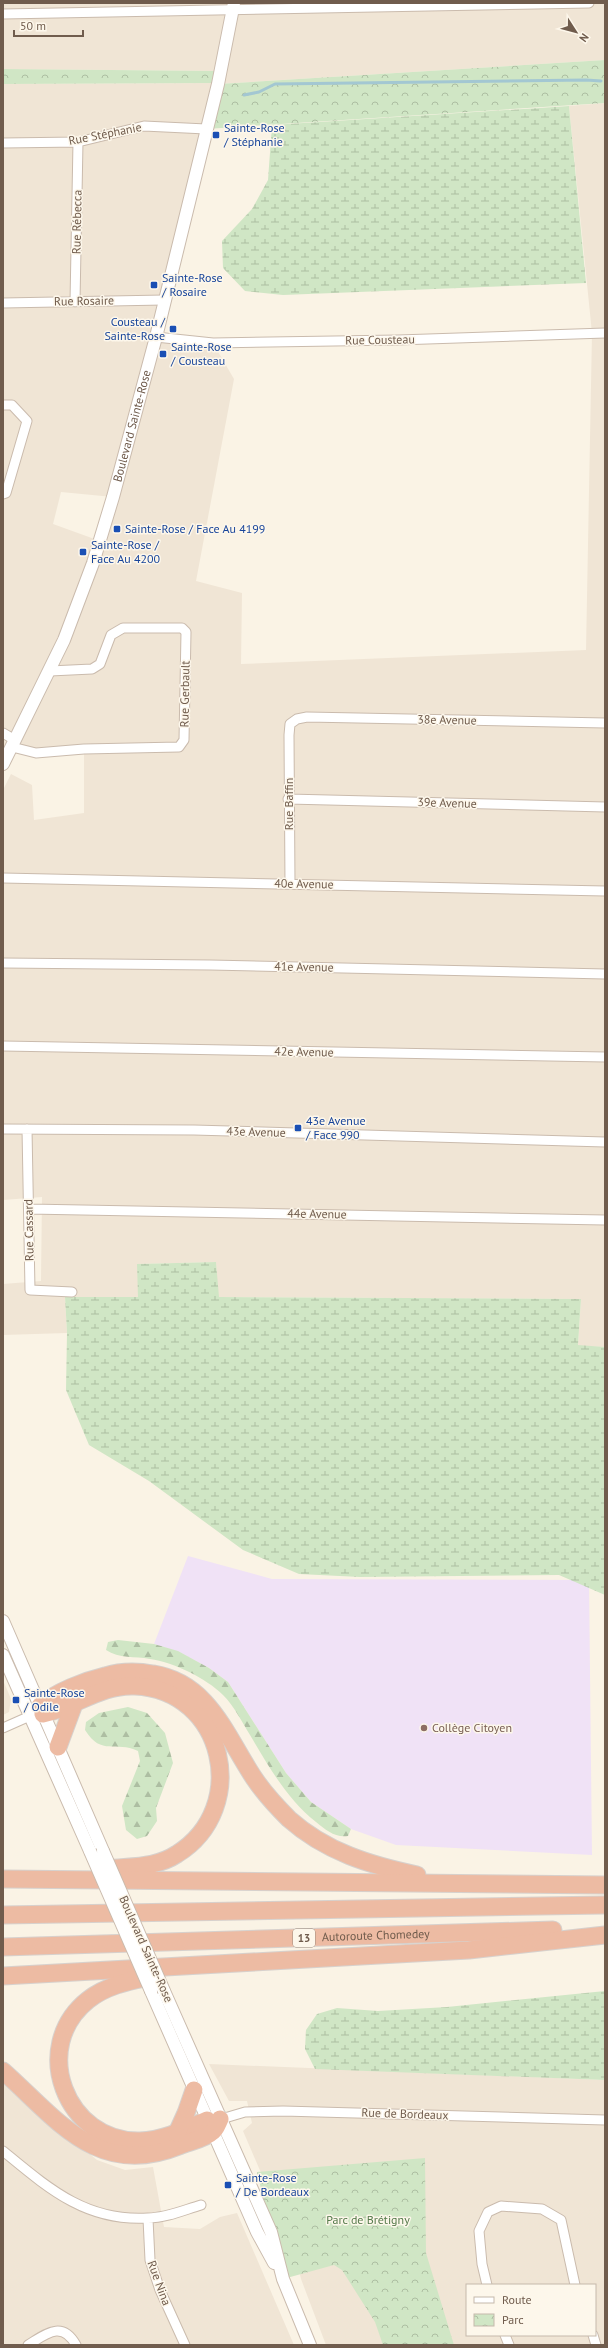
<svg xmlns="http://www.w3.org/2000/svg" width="608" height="2348" font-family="'PT Sans',sans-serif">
<defs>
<pattern id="forest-firs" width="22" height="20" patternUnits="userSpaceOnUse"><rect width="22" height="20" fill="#d0e6c5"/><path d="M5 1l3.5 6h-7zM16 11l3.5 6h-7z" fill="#adbea2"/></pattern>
<pattern id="wetland-marsh" width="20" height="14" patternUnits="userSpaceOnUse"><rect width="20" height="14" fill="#d0e6c5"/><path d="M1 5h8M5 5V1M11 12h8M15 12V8" fill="none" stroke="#adbea2"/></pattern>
<pattern id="park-crowns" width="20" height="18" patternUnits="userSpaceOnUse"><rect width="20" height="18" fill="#d0e6c5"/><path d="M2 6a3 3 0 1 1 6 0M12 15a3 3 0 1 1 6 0" fill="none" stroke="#adbea2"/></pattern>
</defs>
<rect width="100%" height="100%" fill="#faf3e5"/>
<path fill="#f0e5d5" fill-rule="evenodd" d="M3 3H605V60L218 84 219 71 3 69Z
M217 83 156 337 213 343 234 379 196 581 242 593 241 664 586 650 592 333 569 106 605 103V1347L578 1346 581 1299 218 1297 216 1262 138 1264V1297H65L67 1333 3 1335V1284L41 1281 42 1197 3 1200V790L11 774 32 785 34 820 84 813V749L3 752V84ZM61 492 113 497 100 541 53 524Z
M3 1680 11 1699 9 1712 3 1715Z
M209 2064 605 2080V2345H326L301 2279 295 2252 243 2131 252 2123 247 2101H229ZM467 2285H595V2335H467Z
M3 2081 97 2160 125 2170 153 2167 164 2227 200 2229 220 2217 237 2213 294 2345H3Z"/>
<path fill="#f0e2f6" d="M188 1556 272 1579 589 1580 592 1855 396 1845 351 1829 311 1802 286 1773 228 1682 209 1668 179 1652 154 1644Z"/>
<path fill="url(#forest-firs)" d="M118 1640 154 1644 178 1651 209 1668 228 1682 286 1773 311 1802 351 1829 348 1836C335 1838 326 1830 316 1822 287 1799 269 1767 250 1735 242 1722 234 1706 223 1695 206 1678 173 1662 150 1659 135 1656 119 1659 106 1650L108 1642Z
M128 1707 147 1713 165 1733 173 1763 156 1808 157 1821 147 1836 137 1839 126 1830 122 1806 140 1761 138 1751C115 1740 102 1757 85 1730L86 1722 99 1713Z"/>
<path fill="url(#wetland-marsh)" d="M569 106 586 283 283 295 245 291 223 268 222 241 252 209 268 180 272 125Z
M216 1262 219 1297 581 1299 578 1345 605 1347V1595L559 1575 360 1577 299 1574 243 1550 149 1481 89 1445 66 1390 67 1333 65 1297H138L137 1264Z
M605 1991V2080L315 2069 305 2049 306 2030 317 2014 337 2008 378 2011 447 2007Z"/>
<path fill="url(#park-crowns)" d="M605 60V103L206 129 218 84Z
M3 69 219 71 217 83 3 84Z
M425 2158 426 2253 454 2345H383L375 2322 342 2270 334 2265 283 2279 257 2172Z"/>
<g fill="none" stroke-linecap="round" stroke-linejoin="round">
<path stroke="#a3c7d2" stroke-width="3" d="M244 95 259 92 275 84 586 80 601 81"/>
<g stroke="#cabbad" stroke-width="11">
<path id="minor" d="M3 14 589 3
M3 143 78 142 144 126 206 129
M75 302 78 142
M3 303 164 300
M156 337 213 343 398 340 605 333
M3 405H12L27 421 6 493 3 494
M3 733 15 740
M12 747 36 753 84 749 179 747 184 740 186 632 182 628H123L111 635 100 664 92 669 50 671
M288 799 605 807
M3 878 605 891
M290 884 289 735 290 724 297 719 307 717 605 723
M3 963 210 965 605 974
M3 1046 605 1057
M3 1129 194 1130 605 1142
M27 1129 30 1290 72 1292
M29 1209 605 1220
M3 1728 30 1716
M218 2120 245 2112 283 2111 605 2120
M3 2151C48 2188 86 2222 148 2218 166 2218 184 2210 201 2205
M148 2219 150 2260 160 2290 185 2345
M487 2285 482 2264 479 2231 488 2212 501 2206 542 2209 561 2220 575 2285
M505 2335 509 2345
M593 2335 596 2345
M28 2345C46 2334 62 2320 76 2345"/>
</g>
<g stroke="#cabbad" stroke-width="14">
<g id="tertiary">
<path id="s1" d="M3 764 64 640 93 563 113 497 156 337 218 84 234 3"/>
<path d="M3 1621 103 1851"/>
<path d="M3 1655 90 1851"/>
<path d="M151 1991 257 2232 274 2263"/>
<path d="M164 1991 271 2232 283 2279 310 2345"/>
</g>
</g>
<g stroke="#d7d1cd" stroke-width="19">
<g id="motorway">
<path d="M40 1706C56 1692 84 1681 105 1676 121 1671 137 1671 153 1674 209 1683 226 1736 254 1778 264 1793 276 1806 289 1819 326 1852 370 1865 417 1875"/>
<path d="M43 1714C75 1707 102 1684 135 1686 225 1690 251 1808 177 1854 156 1868 131 1866 107 1869"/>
<path d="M58 1747 74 1704"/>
<path d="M3 1879 605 1885"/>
<path d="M3 1915 605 1905"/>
<path id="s2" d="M3 1947 553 1930"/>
<path d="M3 1976 469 1950 605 1935"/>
<path d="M153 1976C130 1981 107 1985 88 2000 29 2047 66 2143 140 2141 164 2140 186 2129 207 2120"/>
<path d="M3 2071C57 2119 98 2179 179 2146 188 2142 205 2139 212 2132 216 2130 218 2123 220 2119"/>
<path d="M177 2133 186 2113 194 2090"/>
</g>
</g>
<use href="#minor" stroke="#fff" stroke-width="9"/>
<use href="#tertiary" stroke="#fff" stroke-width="12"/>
<use href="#motorway" stroke="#edbba3" stroke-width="17"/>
<g stroke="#cabbad" stroke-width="14" stroke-linecap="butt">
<path id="tertiary-bridge" d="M90 1851 151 1991
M103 1851 164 1991"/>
</g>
<use href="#tertiary-bridge" stroke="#fff" stroke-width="12"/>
</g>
<g fill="#1a4fb4" stroke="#fdf7eb" stroke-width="1.5">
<rect x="212" y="131" width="8" height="8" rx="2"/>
<rect x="150" y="281" width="8" height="8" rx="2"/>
<rect x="169" y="325" width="8" height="8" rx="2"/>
<rect x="159" y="350" width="8" height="8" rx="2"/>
<rect x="113" y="525" width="8" height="8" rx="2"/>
<rect x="79" y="548" width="8" height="8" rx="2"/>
<rect x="294" y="1124" width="8" height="8" rx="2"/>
<rect x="12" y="1696" width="8" height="8" rx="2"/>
<rect x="224" y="2181" width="8" height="8" rx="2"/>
</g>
<circle fill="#8d6e63" stroke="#fdf7eb" stroke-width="1.5" cx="424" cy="1728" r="4"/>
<g text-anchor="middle" stroke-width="3" stroke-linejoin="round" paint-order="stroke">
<rect fill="#fdf7eb" stroke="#9a8a7c" stroke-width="1" x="293" y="1929" width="22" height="18" rx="3"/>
<g font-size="11" font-weight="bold" fill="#705c4d">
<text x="304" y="1942">13</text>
</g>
<g font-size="12" fill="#164399" stroke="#fdf7eb" text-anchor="start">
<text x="224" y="132">Sainte-Rose<tspan x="224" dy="14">/ Stéphanie</tspan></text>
<text x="162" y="282">Sainte-Rose<tspan x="162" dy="14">/ Rosaire</tspan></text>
<text x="165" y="326" text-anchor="end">Cousteau /<tspan x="165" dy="14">Sainte-Rose</tspan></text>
<text x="171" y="351">Sainte-Rose<tspan x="171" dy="14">/ Cousteau</tspan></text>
<text x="125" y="533">Sainte-Rose / Face Au 4199</text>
<text x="91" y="549">Sainte-Rose /<tspan x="91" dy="14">Face Au 4200</tspan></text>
<text x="306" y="1125">43e Avenue<tspan x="306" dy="14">/ Face 990</tspan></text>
<text x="24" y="1697">Sainte-Rose<tspan x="24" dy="14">/ Odile</tspan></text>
<text x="236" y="2182">Sainte-Rose<tspan x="236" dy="14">/ De Bordeaux</tspan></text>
</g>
<g font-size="12" fill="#705c4d" stroke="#fdf7eb">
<text transform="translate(105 134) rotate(-11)" y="4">Rue Stéphanie</text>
<text transform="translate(77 222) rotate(-89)" y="4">Rue Rébecca</text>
<text transform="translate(84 301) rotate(-1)" y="4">Rue Rosaire</text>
<text transform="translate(380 340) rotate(-1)" y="4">Rue Cousteau</text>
<text dy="4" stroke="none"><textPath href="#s1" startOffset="363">Boulevard Sainte-Rose</textPath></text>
<text transform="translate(185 694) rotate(-89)" y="4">Rue Gerbault</text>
<text transform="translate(447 720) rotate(1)" y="4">38e Avenue</text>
<text transform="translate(447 803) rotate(2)" y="4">39e Avenue</text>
<text transform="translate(289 804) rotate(-90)" y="4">Rue Baffin</text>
<text transform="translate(304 884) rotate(1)" y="4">40e Avenue</text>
<text transform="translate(304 967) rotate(1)" y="4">41e Avenue</text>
<text transform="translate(304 1052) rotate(1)" y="4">42e Avenue</text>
<text transform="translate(256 1132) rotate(2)" y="4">43e Avenue</text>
<text transform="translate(317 1214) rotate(1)" y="4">44e Avenue</text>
<text transform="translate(29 1230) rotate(-91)" y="4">Rue Cassard</text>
<text dy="4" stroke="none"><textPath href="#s2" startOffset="373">Autoroute Chomedey</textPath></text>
<text transform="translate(146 1949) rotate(66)" y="4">Boulevard Sainte-Rose</text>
<text transform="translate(405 2114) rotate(2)" y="4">Rue de Bordeaux</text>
<text transform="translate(159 2283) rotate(70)" y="4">Rue Nina</text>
</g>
<g font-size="12" fill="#785e54" stroke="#fdf7eb" text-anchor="start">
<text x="432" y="1732">Collège Citoyen</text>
</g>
<g font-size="12" fill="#547a4a" stroke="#fdf7eb">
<text x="368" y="2224">Parc de Brétigny</text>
</g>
</g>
<rect width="608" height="2348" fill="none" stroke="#705c4d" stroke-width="8"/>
<rect x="466" y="2284" width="130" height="52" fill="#fdf7eb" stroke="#c5b9ac"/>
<rect x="474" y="2297" width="20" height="6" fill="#ffffff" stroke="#c5b9ac"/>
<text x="502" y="2304" font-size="12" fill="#705c4d">Route</text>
<rect x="474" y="2314" width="20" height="12" fill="url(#park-crowns)" stroke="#c5b9ac"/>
<text x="502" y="2324" font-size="12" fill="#705c4d">Parc</text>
<g transform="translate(576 32) rotate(126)" stroke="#fdf7eb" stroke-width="3" paint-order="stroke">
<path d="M0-3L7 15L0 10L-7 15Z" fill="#705c4d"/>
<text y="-6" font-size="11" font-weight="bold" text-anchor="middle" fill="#705c4d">N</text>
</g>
<path d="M14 30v6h69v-6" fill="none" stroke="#705c4d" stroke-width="2"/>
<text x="20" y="30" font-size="12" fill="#705c4d" stroke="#fdf7eb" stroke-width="3" paint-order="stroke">50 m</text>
</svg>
